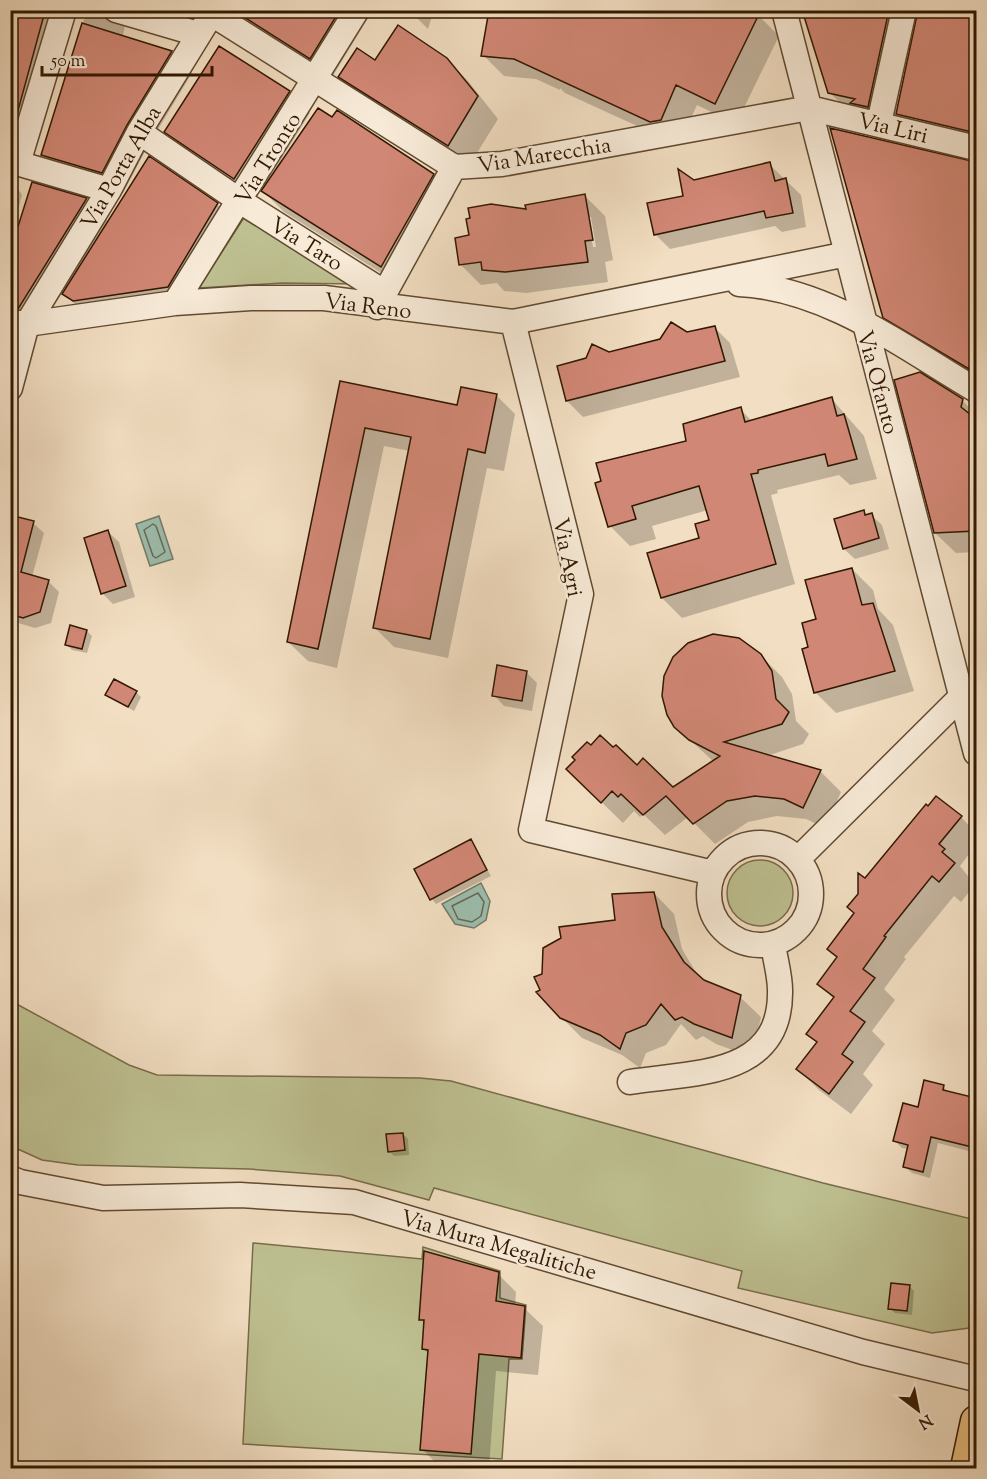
<svg xmlns="http://www.w3.org/2000/svg" width="987" height="1479" font-family="'Sorts Mill Goudy',serif">
<rect width="100%" height="100%" fill="#f2dec2"/>
<filter id="stains"><feTurbulence type="fractalNoise" baseFrequency=".00333" numOctaves="4"/><feColorMatrix values="0 0 0 0 .2 0 0 0 0 .09 0 0 0 0 .02 0 0 0 .5 -.17"/></filter>
<radialGradient id="worn" r=".72"><stop offset=".6" stop-color="#630" stop-opacity="0"/><stop offset="1" stop-color="#630" stop-opacity=".3"/></radialGradient>
<path fill="#bec091" stroke="#786c48" stroke-width="1.5" d="M245 216 356 284 282 283 199 288Z
M727 893a33 33 0 1 1 66 0a33 33 0 1 1-66 0Z
M11 1001 129 1065 157 1075 420 1078 451 1081 823 1183 976 1220V1301L969 1328 932 1333 738 1288 742 1271 434 1188 429 1200 340 1176 249 1169 78 1165 42 1160 11 1146Z
M253 1243 422 1259 423 1247 500 1271V1298L526 1305 522 1359H509L502 1459 243 1444Z"/>
<path fill="#9cbdad" stroke="#717b68" stroke-width="1.5" d="M159 516 173 559 150 566 136 524Z
M481 883 490 901 486 920 474 928 455 924 442 904Z"/>
<path fill="#0003" fill-rule="evenodd" d="M10 10H71L22 171 17 179V187L22 195 10 240Z
M87 10H153L126 21 123 35 171 52 192 73 148 146 123 193 64 176 43 155Z
M241 10H373L331 79 260 34 239 13Z
M409 10H434L428 29Z
M488 10H763L760 17 779 36 736 124 697 105 681 140 672 142 565 93 560 88V90L536 79 504 76 483 55Z
M803 10H910L918 19 919 10H976V148L917 133 897 114 918 20 911 28 889 128 851 113 829 92Z
M446 59 468 81 498 119 469 166 361 98 340 77 376 62Z
M289 92 310 113 281 160 283 162 433 175 454 196 402 286 284 212 262 190 255 198 187 153 166 132Z
M976 162V380L905 337 885 317 973 163Z
M769 164 801 195 806 227 782 232 775 226 670 249 655 234 685 197Z
M33 184 86 200 109 222 217 204 238 225 189 307 85 314 63 292 43 322 10 317V255Z
M585 196 605 216 613 260 605 262 608 282 526 293 504 291 497 283 481 285 460 264 470 237 528 211ZM588 217H591L596 247H593Z
M714 327 730 343 740 377 583 417 567 401 608 354Z
M341 383 458 407 496 395 515 414 504 471 487 468 448 658 394 647 375 628 410 451 384 446 337 668 308 661 288 642Z
M831 398 864 436 877 479 850 485 839 475 777 490 778 493 771 495 795 584 682 618 662 598 711 521 708 510 652 526 656 539 630 546 610 526 688 442 740 409 753 422Z
M962 400 976 415V552L956 553 935 533Z
M864 512 867 516 871 515 882 525 889 549 855 559 844 549 836 520Z
M33 523 44 533 32 577 48 581 59 592 51 623 35 628 15 622 10 617V589Z
M108 532 119 542 135 597 113 604 102 593Z
M852 569 873 590 878 609 893 625 914 691 836 713 815 692 810 648 818 620Z
M87 631 92 636 87 653 72 650 67 645Z
M760 655 782 677 792 694 796 721 809 734 803 744 767 756 820 771 841 792 825 828 806 819 777 816 748 822 715 844 688 817 665 835 643 814 640 817 634 811 623 823 589 790 637 767 673 789 714 762 675 726Z
M526 672 537 683 532 711 504 706 494 695Z
M136 692 141 697 134 711 107 695Z
M961 817 976 833V845L960 866 975 885 961 902 954 896 904 957 906 959 884 989 895 1000 872 1031 885 1044 863 1074 873 1085 851 1114 819 1090 798 1069 818 1043 808 1034 834 999 819 984 838 958 829 949 856 914 865 881Z
M471 841 491 876 436 904 432 899Z
M654 893 674 914 682 949 700 979 740 997 761 1017 752 1057 716 1044 703 1036 696 1040 681 1024 666 1045 646 1053 640 1068 622 1055 582 1038 561 1017 542 990 543 975Z
M943 1087 950 1093 976 1100V1153L938 1143 930 1178 912 1173 904 1166 908 1149 902 1148 895 1141 919 1109Z
M403 1134 408 1139 409 1155 394 1156 389 1151Z
M498 1274 516 1292 515 1306 524 1308 543 1326 538 1375 496 1371 489 1468 440 1467 422 1449 429 1354 424 1349 425 1324 421 1319Z
M909 1286 914 1291 912 1315 895 1313 890 1308Z"/>
<g fill="none" stroke-linecap="round" stroke-linejoin="round">
<path stroke="#666a56" stroke-width="1.5" d="M153 524 156 526 165 552 156 558 153 556 144 530Z
M478 893 484 902 481 916 472 922 458 919 452 906Z"/>
</g>
<path fill="#d18775" stroke="#311800" stroke-width="1.5" d="M10 10H25L44 15 16 118 10 117Z
M233 10H340L310 59Z
M489 10H761L715 104 676 85 661 120 650 122 514 59 481 56Z
M802 10H889L868 107 850 103 855 99 828 93Z
M918 10H976V133L896 114Z
M82 23 172 51 127 125 102 173 41 155Z
M398 25 447 58 478 96 448 146 338 77 357 48 375 60Z
M219 46 290 91 234 179 164 132Z
M318 108 332 117 337 110 434 174 381 267 261 191Z
M830 128 976 162V338L969 369 883 318Z
M149 156 218 203 168 287 73 301 62 294Z
M770 162 775 181 786 178 793 213 766 218 764 211 654 235 647 203 683 196 678 169 694 180Z
M32 182 87 198 18 309 10 308V252Z
M585 194 593 240 585 241 588 262 505 272 482 270 481 262 459 265 455 238 469 235 466 219 470 218 468 208 491 204 526 209 525 205Z
M671 322 687 332 715 326 725 361 566 401 557 366 586 358 592 344 609 352 660 339Z
M920 372 963 399 961 407 976 419V531L934 533 894 380Z
M340 381 457 405 461 387 497 394 485 453 468 449 430 639 373 628 411 437 365 428 318 649 287 642Z
M832 397 837 416 844 414 857 459 828 466 825 454 758 470V473L751 474 776 564 661 598 647 553 699 538 695 524 709 520 699 486 632 506 636 519 608 527 595 483 601 481 596 463 686 441 683 424 741 407 745 422Z
M864 510 865 515 872 513 879 538 843 549 834 519Z
M10 515 34 521 21 572 49 580 40 612 23 618 10 614Z
M108 530 126 586 101 594 84 538Z
M852 568 862 605 873 603 895 671 814 693 802 649 808 647 802 623 816 619 805 580Z
M70 625 87 630 82 649 65 645Z
M713 634 739 638 761 654 772 671 776 699 789 712 782 724 724 742 821 770 803 808 784 799 755 796 727 801 693 824 666 796 643 815 621 794 618 797 612 791 601 803 566 769 575 760 572 757 587 742 591 745 600 735 613 747 616 745 637 765 643 758 673 787 720 756 689 740 674 727 667 715 662 696 664 676 673 657 688 643Z
M497 665 527 671 522 701 492 696Z
M114 679 137 691 128 707 105 695Z
M936 796 962 816 939 844 945 849 942 852 955 863 939 882 932 876 884 936 886 937 863 969 875 978 850 1011 865 1022 842 1054 853 1062 829 1094 796 1069 817 1042 806 1034 834 997 817 984 837 957 827 949 854 913 847 907 858 894V873L865 878 926 804 928 806Z
M471 839 487 870 430 900 414 869Z
M654 892 662 927 684 962 704 980 741 995 732 1038 694 1024 682 1017 675 1020 661 1004 646 1025 626 1033 620 1049 600 1035 560 1018 536 992 540 990 534 977 542 974 543 948 561 938 559 927 615 920 612 894Z
M924 1080 944 1085 943 1090 976 1098V1148L931 1137 923 1172 903 1167 908 1145 893 1141 903 1103 918 1107Z
M403 1133 405 1150 388 1152 386 1134Z
M424 1251 499 1272 496 1301 525 1306 521 1358 479 1354 471 1454 420 1450 428 1350 422 1349 424 1320H419Z
M891 1283 910 1285 907 1311 888 1309Z"/>
<g fill="none" stroke-linecap="round" stroke-linejoin="round">
<g stroke="#614a30" stroke-width="27">
<path id="minor" d="M116 10 198 34
M211 10 212 14 454 167 502 164 809 108 976 148
M784 10 976 753
M879 123 904 10
M139 132 240 201 385 293
M10 161 109 190
M18 163 64 10
M739 284C826 288 903 347 976 390
M175 303 357 10
M377 307 454 167
M10 322 27 324 175 303 251 298H324L513 322 847 254
M513 322 581 594 531 830 713 873
M10 388 27 324 109 190 139 132 214 10
M709 894a51 51 0 1 1 102 0a51 51 0 1 1-102 0Z
M798 859 961 697
M630 1082C693 1072 782 1078 780 990 780 975 775 959 773 944
M10 1178 20 1182 103 1198 240 1195 354 1202 863 1352 976 1379"/>
</g>
<g stroke="#311800" stroke-width="33">
<path id="major" d="M966 1468 976 1421"/>
</g>
<use href="#minor" stroke="#f7ead7" stroke-width="24"/>
<use href="#major" stroke="#e9bf81" stroke-width="30"/>
</g>
<g text-anchor="middle" stroke-width="5" stroke-linejoin="round" paint-order="stroke">
<g font-size="22" fill="#311800" stroke="#f7ead7">
<text transform="translate(893 127) rotate(13)" y="8">Via Liri</text>
<text transform="translate(544 154) rotate(-9)" y="8">Via Marecchia</text>
<text transform="translate(267 158) rotate(-58)" y="8">Via Tronto</text>
<text transform="translate(120 167) rotate(-60)" y="8">Via Porta Alba</text>
<text transform="translate(307 243) rotate(32)" y="8">Via Taro</text>
<text transform="translate(368 305) rotate(7)" y="8">Via Reno</text>
<text transform="translate(879 382) rotate(75)" y="8">Via Ofanto</text>
<text transform="translate(569 557) rotate(79)" y="8">Via Agri</text>
<text transform="translate(499 1244) rotate(16)" y="8">Via Mura Megalitiche</text>
</g>
</g>
<rect width="987" height="1479" fill="none" stroke="#f2dec2" stroke-width="36"/>
<rect x="12" y="12" width="963" height="1455" fill="none" stroke="#311800" stroke-width="3"/>
<rect x="18" y="18" width="951" height="1443" fill="none" stroke="#311800" stroke-width="1.5"/>
<g transform="translate(918 1410) rotate(148)" stroke="#f7ead7" stroke-width="4.5" paint-order="stroke">
<path d="M0-4.5L10 22L0 15L-10 22Z" fill="#311800"/>
<text y="-9" font-size="16" font-weight="bold" text-anchor="middle" fill="#311800">N</text>
</g>
<path d="M42 66v9h170v-9" fill="none" stroke="#311800" stroke-width="3"/>
<text x="51" y="66" font-size="18" fill="#311800" stroke="#f7ead7" stroke-width="4.5" paint-order="stroke">50 m</text>
<rect width="100%" height="100%" filter="url(#stains)"/>
<rect width="100%" height="100%" fill="url(#worn)"/>
</svg>
